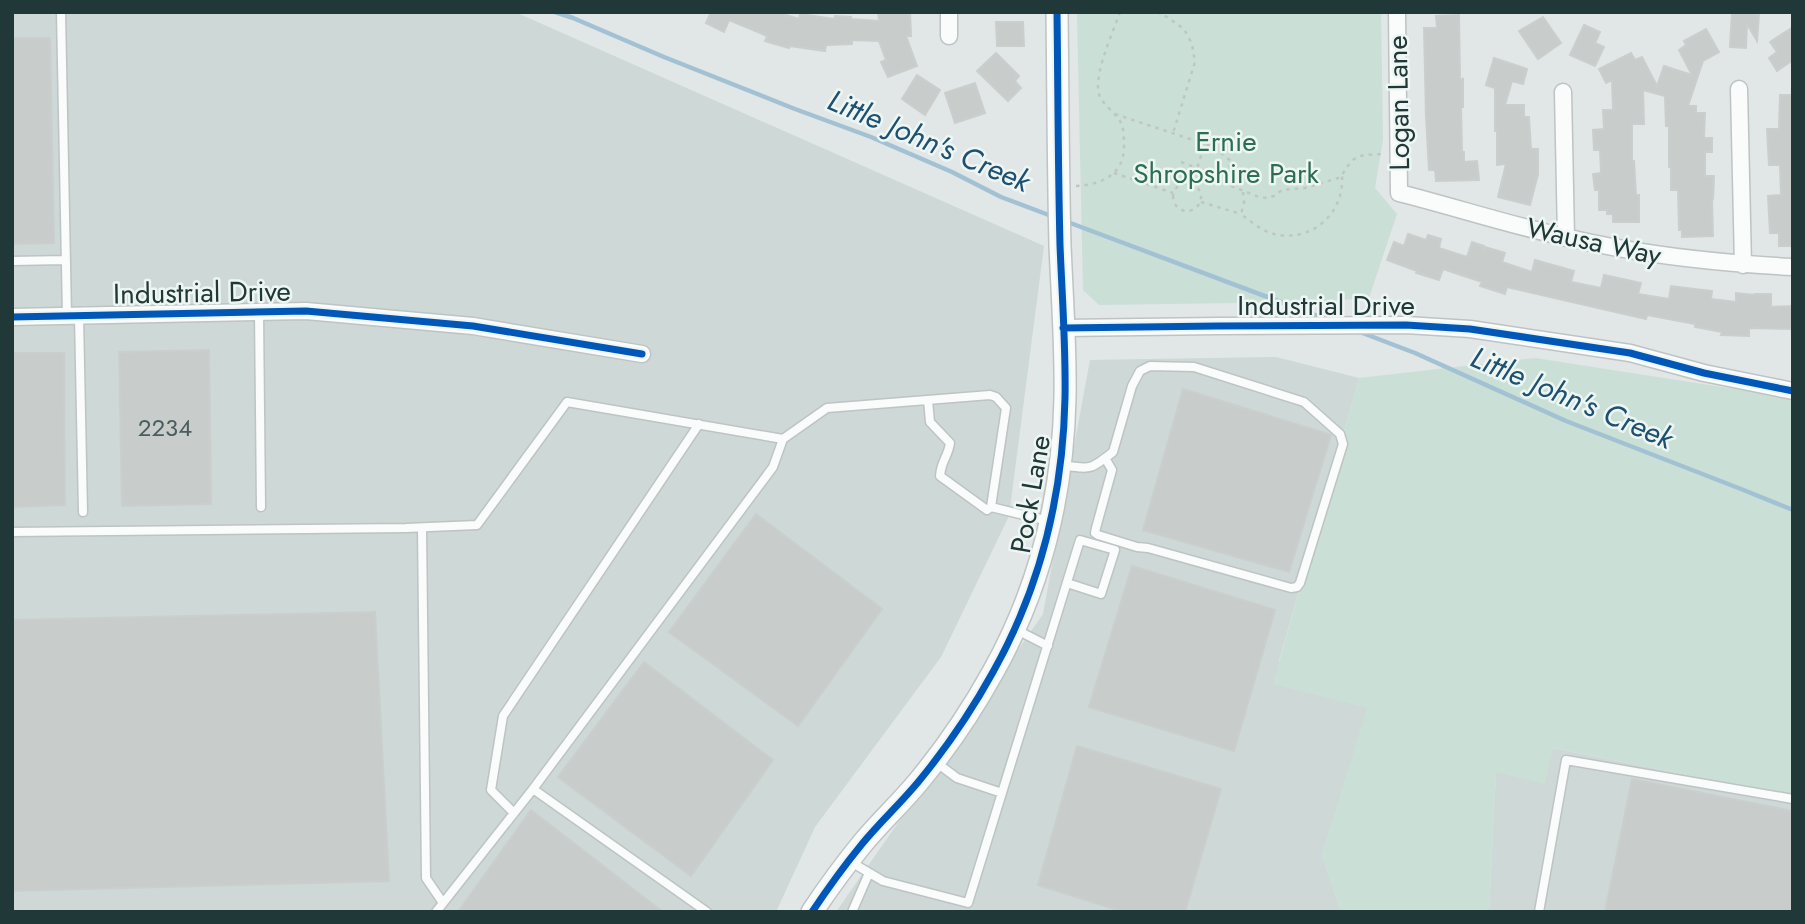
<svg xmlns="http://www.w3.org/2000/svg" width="1805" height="924" font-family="Jost,sans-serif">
<rect width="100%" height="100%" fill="#e1e6e6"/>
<path fill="#ced8d6" d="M12 12H515L1044 246 1009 516 941 657 815 827 776 912H12Z
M1276 357 1359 378 1279 661 1368 708 1322 855 1341 912H836L1043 614 1090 360Z
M1552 748 1793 796V912H1489L1496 772Z"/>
<path fill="#cadfd6" d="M1077 12H1381L1383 140 1375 188 1397 214 1369 298 1311 302 1099 305 1083 290Z
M1535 358 1793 398V796L1553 748 1545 784 1496 772 1489 912H1341L1322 855 1367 708 1273 684 1359 378Z"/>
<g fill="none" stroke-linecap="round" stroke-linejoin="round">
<path stroke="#a2c2d4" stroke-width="4.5" d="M555 12 573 18 664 57 795 109 871 137 952 172 1001 197 1054 217
M1065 221 1326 319
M1360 332 1415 353 1566 421 1741 489 1793 510"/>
</g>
<path fill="#c8cdcc" stroke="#cacfce" stroke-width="2" d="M711 12H776L799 19 800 14 834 19 835 16 851 17V19L879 21 878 12H910L911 36H906L917 66 888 77 881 62 886 60 879 41 852 40V44L826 45 825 51 790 46 789 48 765 41 767 36 729 20 724 32 706 23Z
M1732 13 1759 14 1757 41 1747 24 1746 48 1730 47Z
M1459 15 1460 80 1463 79V107H1461L1462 152H1464V162L1477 161 1479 180 1436 181 1435 170H1429L1426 116 1424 28H1437L1436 16Z
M1543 17 1561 43 1538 59 1519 31Z
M996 22H1023L1024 46H997Z
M1584 25 1600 32 1595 43 1604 47 1595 66 1570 55Z
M1793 27V60L1777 71 1769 58 1777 52 1770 42Z
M1706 29 1719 52 1703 61 1688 106H1696V113H1705L1704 138H1712V152H1705V176H1714L1713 199H1712L1713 236 1682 237V230H1679L1678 190H1671V167H1669V126H1666L1665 96 1643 90 1644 124H1632V161H1634L1636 195H1639V222H1613V214H1607V210H1599V190H1595L1593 174 1601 173 1600 150H1594L1593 130 1604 129 1603 110H1613L1612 80 1606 83 1599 69 1631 53 1635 60 1642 57 1657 86 1664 66 1692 75 1679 50 1686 45 1684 41Z
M12 38H50L54 243 12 244Z
M996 53 1019 76 1015 81 1021 88 1008 101 977 71Z
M1494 58 1527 69 1523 84 1512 81 1505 105H1524V117H1529L1531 149H1538V174L1530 205 1498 197 1506 164 1497 165V131H1495V88L1486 85Z
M917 75 940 90 925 115 902 99Z
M975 83 985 113 955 123 945 93Z
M1780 95H1793V246H1779V233H1770L1768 196 1781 195 1780 165H1769L1767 129H1779Z
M1408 234 1426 240 1428 235 1441 239 1439 248 1467 257 1472 242 1484 246V252L1485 247 1505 253 1502 262 1532 272 1535 260 1574 271 1571 282 1601 288 1604 275 1641 283 1638 294 1669 299 1671 286 1712 291 1711 299 1736 302V293L1755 295V294H1771V307L1793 306V329L1749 328V336L1721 335 1722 332 1695 327V324L1647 315 1646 319 1507 287 1505 294 1480 286 1482 282 1443 269 1439 280 1416 273 1417 271 1387 260 1394 242 1404 246Z
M209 350 211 504 122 506 119 352Z
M12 353H64L65 505 12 507Z
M1183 389 1331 435 1289 572 1143 530Z
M756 514 882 609 798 726 669 632Z
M1132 566 1275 610 1234 751 1089 707Z
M375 612 389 881 12 891V620Z
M644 662 773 760 691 876 558 777Z
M1077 746 1221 789 1185 912H1124L1038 885Z
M1632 779 1793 811V912H1605Z
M531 810 663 912H458Z"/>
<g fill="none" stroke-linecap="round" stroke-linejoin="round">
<g stroke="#bec3c3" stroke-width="11">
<path id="lane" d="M61 12 67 316
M12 261 66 260
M259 312 261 507
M79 316 83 512
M1060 465C1091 469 1089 471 1113 452L1132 386 1140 371 1150 366 1194 367 1304 402 1340 434 1343 444 1300 583 1297 587 1291 588 1148 548 1137 547 1098 535 1095 533 1096 528 1112 470 1105 458
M991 507 1049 521
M422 528 426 878 443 903
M12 532 406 528 477 525 567 402 783 439 827 408 990 395 996 397 1006 408 991 507 987 510 940 476C941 461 948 457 950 443L930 422 928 400
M1015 629 1048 646
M937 763 957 778 1002 793
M514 813 491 790 503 716 699 424
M851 862 883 881 968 903C1006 782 1043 661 1080 540L1115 550 1101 594 1067 583
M436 912 533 789
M707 912 533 789 773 467 783 439
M852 912 869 873
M1539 912 1566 760 1793 799"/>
</g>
<g stroke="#bec3c3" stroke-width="19">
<path id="street" d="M1397 12 1399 193C1455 207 1509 225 1565 237 1640 255 1716 263 1793 267
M949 36V12
M1739 89 1743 265
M1563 92 1566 238
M12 317 306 311 473 326 642 354
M1063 328 1218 326 1406 325 1470 329 1630 353 1704 373 1793 391"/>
</g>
<g stroke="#bdc4c3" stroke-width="24">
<path id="secondary" d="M812 912C828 888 844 866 862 844 880 822 901 803 919 781 947 747 972 710 993 672 1040 588 1063 494 1065 398 1066 347 1062 296 1060 245 1058 167 1058 90 1057 12"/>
</g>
<path stroke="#bfc7c6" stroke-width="2.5" stroke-dasharray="3.5 5" stroke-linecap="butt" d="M1157 12 1167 17 1184 29 1192 44 1195 62 1173 133
M1115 114 1205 144
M1181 162 1197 168
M1216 172 1225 173
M1114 173 1173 193
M1173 197a14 14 0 1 1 28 0a14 14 0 1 1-28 0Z
M1192 183 1205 144 1215 148 1232 162 1225 173 1227 182 1231 186 1259 197 1267 198 1274 196 1282 190 1305 188 1338 178C1345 173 1347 165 1353 160 1362 153 1373 155 1382 154
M1076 186C1100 185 1124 175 1124 147 1124 140 1124 132 1122 125 1117 112 1100 105 1098 90 1097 66 1112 35 1120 12
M1243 192 1244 203 1241 214C1251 222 1262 231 1274 234 1312 243 1345 213 1342 175
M1201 202 1241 214"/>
<use href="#lane" stroke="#fafbfb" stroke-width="8"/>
<use href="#street" stroke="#fafbfb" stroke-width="16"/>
<use href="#secondary" stroke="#fafbfb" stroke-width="21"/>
<g stroke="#eef6f4" stroke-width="11">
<path id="cycleway" d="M12 317 306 311 473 326 642 354
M1063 328 1218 326 1406 325 1470 329 1630 353 1704 373 1793 391
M812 912C828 888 844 866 862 844 880 822 901 803 919 781 947 747 972 710 993 672 1040 588 1063 494 1065 398 1066 347 1062 296 1060 245 1058 167 1058 90 1057 12"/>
</g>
<use href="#cycleway" stroke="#0057b8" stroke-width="7"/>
</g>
<g text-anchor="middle" stroke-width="5" stroke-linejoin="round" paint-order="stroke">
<g font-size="24" fill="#4b5e5d">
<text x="165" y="436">2234</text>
</g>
<g font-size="28" fill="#203837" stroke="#eef6f4">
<text transform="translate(1398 103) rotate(-91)" y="10">Logan Lane</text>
<text transform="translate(1594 241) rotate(12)" y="10">Wausa Way</text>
<text transform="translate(202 292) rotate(-1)" y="10">Industrial Drive</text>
<text x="1326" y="315">Industrial Drive</text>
<text transform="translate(1030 494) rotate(-80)" y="10">Pock Lane</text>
</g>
<g font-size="28" fill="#2c6d54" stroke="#eef6f4">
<text x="1226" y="151">Ernie<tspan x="1226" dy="32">Shropshire Park</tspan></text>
</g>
<g font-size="30" font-style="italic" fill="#1d5071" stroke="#eef6f4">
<text transform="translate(929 141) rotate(23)" y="10">Little John's Creek</text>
<text transform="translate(1572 398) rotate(23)" y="10">Little John's Creek</text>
</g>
</g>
<rect width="1805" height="924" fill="none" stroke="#203837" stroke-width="28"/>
</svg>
